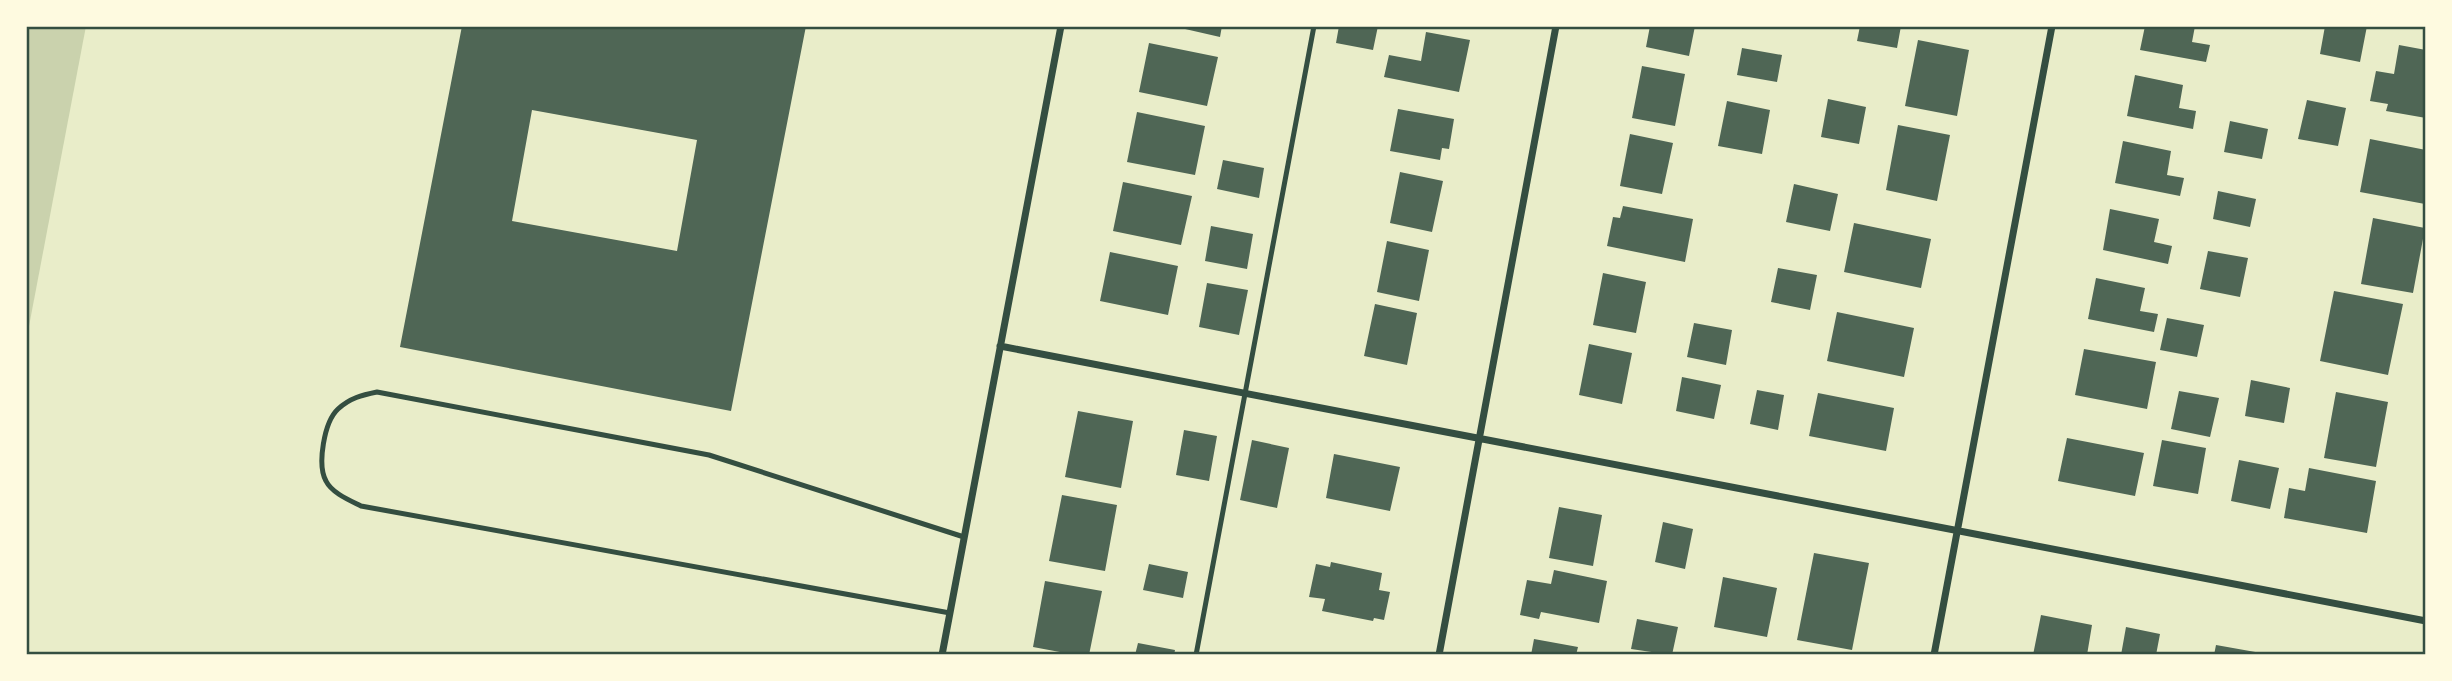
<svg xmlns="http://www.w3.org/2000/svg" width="2452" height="681" font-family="'Open Sans',sans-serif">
<rect width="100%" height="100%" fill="#e9edc9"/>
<path fill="#cad2ad" d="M26 26H86L26 342Z"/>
<path fill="#4f6655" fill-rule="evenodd" d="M462 26H806L731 411 400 347ZM532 110 697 140 677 251 512 221Z
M1172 26H1222L1220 37Z
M1339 26H1378L1373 50 1336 43Z
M1650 26H1695L1689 56 1646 47Z
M1860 26H1901L1897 48 1857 41Z
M2145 26H2195L2192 42 2210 45 2206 62 2140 50Z
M2325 26H2367L2360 62 2320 54Z
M1426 32 1470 40 1459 92 1384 77 1389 55 1421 61Z
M1918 40 1969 50 1957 116 1905 106Z
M1149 43 1218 57 1207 106 1139 92Z
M2399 45 2426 50V118L2386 111 2388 104 2370 101 2376 71 2394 74Z
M1742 48 1782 55 1777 82 1737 75Z
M1642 66 1685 74 1675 126 1632 118Z
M2135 75 2183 85 2179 108 2196 111 2193 129 2127 116Z
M1828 99 1866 107 1859 144 1821 137Z
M2307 100 2346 108 2338 146 2298 139Z
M1727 101 1770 110 1762 154 1718 146Z
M1398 109 1454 119 1449 149 1442 148 1440 160 1390 151Z
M1137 112 1205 126 1195 175 1127 162Z
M2230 121 2268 129 2262 159 2224 152Z
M1898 125 1950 135 1937 201 1886 190Z
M1630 134 1673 143 1662 194 1620 186Z
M2370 139 2426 150 2425 204 2360 192Z
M2123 141 2171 151 2167 175 2184 178 2180 196 2115 183Z
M1223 160 1264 168 1259 198 1217 189Z
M1400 172 1443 181 1432 232 1390 223Z
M1123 182 1192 196 1181 245 1113 231Z
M1794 184 1838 194 1830 231 1786 222Z
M2218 191 2256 199 2250 227 2213 219Z
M1623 206 1693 219 1685 262 1607 246 1613 217 1620 218Z
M2110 209 2159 219 2154 242 2172 246 2168 264 2103 250Z
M2373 218 2425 228 2413 293 2361 284Z
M1854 223 1931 239 1921 288 1844 272Z
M1211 226 1253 234 1247 269 1205 261Z
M1387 241 1429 250 1419 301 1377 292Z
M2208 251 2248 258 2240 297 2200 289Z
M1110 252 1178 266 1168 315 1100 301Z
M1778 268 1817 275 1810 310 1771 302Z
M1603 273 1646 282 1636 333 1593 325Z
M2096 278 2145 288 2140 311 2158 314 2154 332 2088 319Z
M1207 283 1248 290 1239 335 1199 327Z
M2334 291 2403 304 2388 375 2320 361Z
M1375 304 1417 313 1407 365 1364 356Z
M1837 312 1914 328 1904 377 1827 361Z
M2167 318 2204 325 2197 357 2160 350Z
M1694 323 1732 330 1726 365 1687 357Z
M1589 344 1632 353 1622 404 1579 395Z
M2084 349 2156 362 2147 409 2075 395Z
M1682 377 1721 385 1714 419 1676 411Z
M2251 380 2290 388 2284 423 2245 416Z
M1757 390 1784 395 1778 430 1750 424Z
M2179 391 2219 398 2210 437 2171 429Z
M2336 392 2388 402 2376 467 2324 458Z
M1818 393 1894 408 1886 451 1809 436Z
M1078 411 1133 421 1121 488 1065 477Z
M1184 430 1217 436 1209 481 1176 475Z
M2067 438 2144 453 2135 496 2058 481Z
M1252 440 1289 448 1277 508 1240 500Z
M2162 440 2206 448 2198 494 2153 486Z
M1334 454 1400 467 1390 511 1326 498Z
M2239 460 2279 468 2270 509 2231 501Z
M2309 468 2376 481 2367 533 2284 518 2289 488 2305 491Z
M1062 495 1117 505 1105 571 1049 561Z
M1559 507 1602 515 1593 566 1549 558Z
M1663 522 1693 529 1685 569 1655 562Z
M1814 553 1869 563 1852 650 1797 640Z
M1331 562 1382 573 1379 590 1390 592 1384 620 1374 618 1373 621 1322 611 1325 599 1309 597 1316 564 1330 567Z
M1149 564 1188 572 1183 598 1143 590Z
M1554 570 1607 581 1599 623 1541 612 1539 619 1520 615 1527 580 1551 584Z
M1723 577 1777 588 1767 637 1714 627Z
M1045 581 1102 591 1089 655H1076L1033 647Z
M2041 615 2092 625 2087 655H2033Z
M1637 619 1678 627 1672 655 1631 649Z
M2126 627 2160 634 2156 655H2121Z
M1534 639 1578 647 1576 655H1531Z
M1138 643 1175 650 1174 655H1135Z
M2216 645 2261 653V655H2214Z"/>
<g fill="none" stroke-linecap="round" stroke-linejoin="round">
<path stroke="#344e41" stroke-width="5" d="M950 613 361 506C349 500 332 493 326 481 317 465 324 422 338 409 350 398 362 395 377 392L709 455 964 537
M1196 655 1314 26"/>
<path stroke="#344e41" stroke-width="7" d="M1000 346 2426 621
M942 655 1061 26
M1439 655 1556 26
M1934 655 2052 26"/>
</g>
<rect width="2452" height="681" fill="none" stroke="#fefae0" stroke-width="56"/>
<rect x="28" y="28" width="2396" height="625" fill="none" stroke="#344e41" stroke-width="2.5"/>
</svg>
